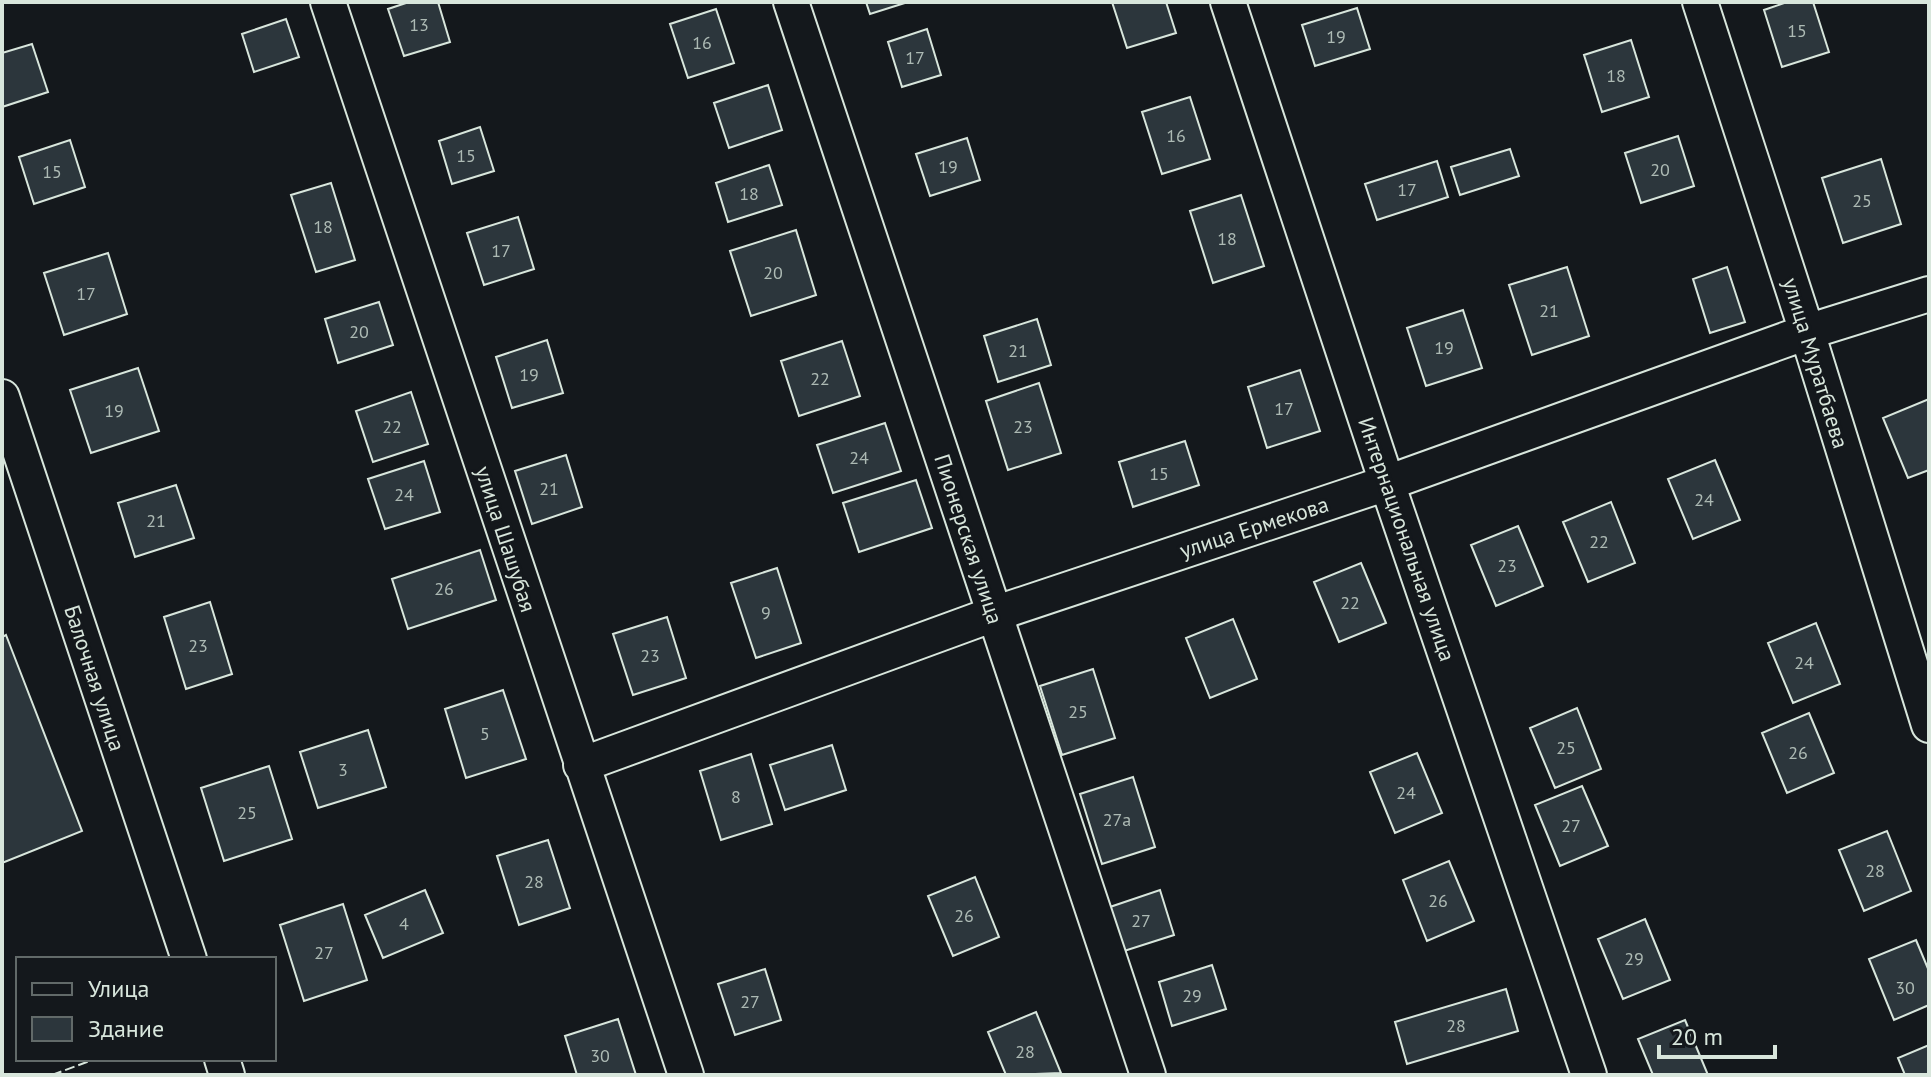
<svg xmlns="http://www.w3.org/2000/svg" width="1931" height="1077" font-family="'PT Sans',sans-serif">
<rect width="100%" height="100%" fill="#14181c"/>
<path fill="#2c363c" stroke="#d8e6dc" stroke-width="2" d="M409 2H438L450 42 404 56 388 9Z
M866 2H908L870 14Z
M1112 2H1166L1176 33 1127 48Z
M1787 2H1813L1829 52 1782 67 1764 10Z
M1357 8 1370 49 1315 66 1302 25Z
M716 9 734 63 688 78 670 24Z
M286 19 299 57 254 72 242 34Z
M927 29 941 75 902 87 888 42Z
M1631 40 1649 97 1602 112 1584 55Z
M32 44 48 92 2 107V53Z
M768 85 782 130 729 148 714 103Z
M1190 97 1210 159 1162 174 1142 112Z
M480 127 494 171 452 184 439 141Z
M1678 136 1694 186 1641 203 1625 153Z
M967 138 980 180 930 196 916 154Z
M70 140 85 187 34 204 19 157Z
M1510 149 1519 176 1460 195 1451 167Z
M1881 159 1901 224 1843 243 1822 178Z
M1437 161 1448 197 1377 220 1365 184Z
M769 165 782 205 728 222 716 183Z
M331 183 355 260 316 272 291 195Z
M1241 195 1264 266 1213 283 1190 211Z
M518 217 534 269 484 285 467 233Z
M796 230 816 295 751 316 730 251Z
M108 253 127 314 64 335 44 273Z
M1567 267 1589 336 1532 355 1509 285Z
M1727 267 1745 322 1710 333 1693 279Z
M379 302 393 345 338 363 325 319Z
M1463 310 1482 368 1426 386 1407 328Z
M1037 319 1051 365 998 382 984 336Z
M547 340 563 393 512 408 496 357Z
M842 341 860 396 799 416 781 361Z
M138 368 159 431 91 453 70 390Z
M1300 370 1320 431 1267 448 1248 387Z
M1039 383 1061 453 1008 470 986 401Z
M411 392 428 444 373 462 356 411Z
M1929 399V470L1908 478 1883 418Z
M885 423 901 471 833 493 817 445Z
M1185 441 1199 485 1133 507 1119 462Z
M566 455 582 507 532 524 515 471Z
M1715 460 1740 520 1693 539 1668 479Z
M424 461 440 512 385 529 368 479Z
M916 480 932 528 859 552 843 503Z
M176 485 194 538 135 557 118 503Z
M1611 502 1635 563 1588 582 1563 522Z
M1518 526 1543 586 1496 606 1471 545Z
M480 550 496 600 408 629 392 579Z
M1361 563 1386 623 1339 642 1314 582Z
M777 568 801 643 756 658 731 583Z
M210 602 232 674 186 689 164 617Z
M667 617 686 678 633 695 613 634Z
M1233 619 1257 679 1210 698 1186 638Z
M1816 623 1840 684 1793 703 1768 643Z
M6 635 82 831 2 863V637Z
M1093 669 1115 738 1062 755 1040 686Z
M503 690 526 759 466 778 445 709Z
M1577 708 1601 769 1555 788 1530 728Z
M1809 713 1834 773 1787 793 1762 733Z
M368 730 386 787 318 808 300 752Z
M832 745 846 790 785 810 770 765Z
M1417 753 1442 813 1395 833 1370 772Z
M751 754 772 824 721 840 700 771Z
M269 766 292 839 224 861 201 788Z
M1133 777 1155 847 1102 864 1080 794Z
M1582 786 1608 846 1560 866 1535 805Z
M1887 831 1911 891 1864 911 1839 850Z
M548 840 570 908 519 925 497 856Z
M1449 861 1474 921 1427 941 1403 880Z
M975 877 999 937 953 956 928 896Z
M425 890 443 933 383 958 365 915Z
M1160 890 1174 935 1121 952 1107 908Z
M343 904 367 980 304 1001 280 925Z
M1645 919 1670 980 1623 999 1598 939Z
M1916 940 1929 971V1005L1894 1020 1869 959Z
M1212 965 1226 1009 1172 1026 1159 982Z
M765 969 781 1020 735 1035 718 984Z
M1506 989 1518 1031 1407 1064 1395 1022Z
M1036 1012 1061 1073 1006 1075 988 1032Z
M618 1019 636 1075H577L565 1036Z
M1685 1020 1708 1075H1653L1638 1039Z
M1929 1045V1075H1905L1898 1058Z"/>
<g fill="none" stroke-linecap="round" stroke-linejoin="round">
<g stroke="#d8e6dc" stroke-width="38">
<path id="street" d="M328 2 686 1075
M791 2 1148 1075
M1228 2 1387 483 1589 1075
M1700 2 1807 332 1929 725
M2 397 189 959
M581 765 994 614 1387 483 1807 332 1929 294
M222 1059 227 1075"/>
</g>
<use href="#street" stroke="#14181c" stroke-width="34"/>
<path stroke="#d8e6dc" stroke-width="2" stroke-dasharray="10 4" stroke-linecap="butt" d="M52 1075 95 1059"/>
</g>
<g text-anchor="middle" stroke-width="6" stroke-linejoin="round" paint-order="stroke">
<g font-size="18" fill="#adbab4">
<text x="419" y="31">13</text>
<text x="1797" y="37">15</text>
<text x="1336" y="43">19</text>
<text x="702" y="49">16</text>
<text x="915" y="64">17</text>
<text x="1616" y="82">18</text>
<text x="1176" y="142">16</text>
<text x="466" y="162">15</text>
<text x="948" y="173">19</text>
<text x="1660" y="176">20</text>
<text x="52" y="178">15</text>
<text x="1407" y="196">17</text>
<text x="749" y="200">18</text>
<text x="1862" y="207">25</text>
<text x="323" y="233">18</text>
<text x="1227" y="245">18</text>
<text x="501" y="257">17</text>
<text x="773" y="279">20</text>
<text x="86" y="300">17</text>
<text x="1549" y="317">21</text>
<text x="359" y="338">20</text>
<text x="1444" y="354">19</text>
<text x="1018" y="357">21</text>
<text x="529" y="381">19</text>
<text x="820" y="385">22</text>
<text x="1284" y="415">17</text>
<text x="114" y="417">19</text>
<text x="392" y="433">22</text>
<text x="1023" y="433">23</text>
<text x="859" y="464">24</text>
<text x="1159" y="480">15</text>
<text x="549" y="495">21</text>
<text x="404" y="501">24</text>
<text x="1704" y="506">24</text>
<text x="156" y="527">21</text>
<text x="1599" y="548">22</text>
<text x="1507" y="572">23</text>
<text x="444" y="595">26</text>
<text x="1350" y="609">22</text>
<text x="766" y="619">9</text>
<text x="198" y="652">23</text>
<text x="650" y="662">23</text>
<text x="1804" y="669">24</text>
<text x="1078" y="718">25</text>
<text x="485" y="740">5</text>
<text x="1566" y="754">25</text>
<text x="1798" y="759">26</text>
<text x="343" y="776">3</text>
<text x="1406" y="799">24</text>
<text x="736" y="803">8</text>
<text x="247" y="819">25</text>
<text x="1117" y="826">27а</text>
<text x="1571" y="832">27</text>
<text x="1875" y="877">28</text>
<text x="534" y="888">28</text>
<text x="1438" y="907">26</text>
<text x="964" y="922">26</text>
<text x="1141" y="927">27</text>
<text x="404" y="930">4</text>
<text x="324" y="959">27</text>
<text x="1634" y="965">29</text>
<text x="1905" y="994">30</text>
<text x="1192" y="1002">29</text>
<text x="750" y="1008">27</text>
<text x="1456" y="1032">28</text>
<text x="1025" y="1058">28</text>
<text x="600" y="1062">30</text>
</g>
<g font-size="22" fill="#d8e6dc" stroke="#14181c">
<text transform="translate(1816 363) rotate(73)" y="8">улица Муратбаева</text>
<text transform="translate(1254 527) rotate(-18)" y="8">улица Ермекова</text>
<text transform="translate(506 539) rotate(72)" y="8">улица Шашубая</text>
<text transform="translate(969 539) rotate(72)" y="8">Пионерская улица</text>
<text transform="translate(1407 539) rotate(71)" y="8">Интернациональная улица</text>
<text transform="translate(95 678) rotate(72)" y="8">Балочная улица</text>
</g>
</g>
<rect width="1931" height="1077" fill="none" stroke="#d8e6dc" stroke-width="8"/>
<rect x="16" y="957" width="260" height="104" fill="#14181c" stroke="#626a69" stroke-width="2"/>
<rect x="32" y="983" width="40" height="12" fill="#14181c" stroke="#626a69" stroke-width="2"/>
<text x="88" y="997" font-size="24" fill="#d8e6dc">Улица</text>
<rect x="32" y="1017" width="40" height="24" fill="#2c363c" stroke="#626a69" stroke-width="2"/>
<text x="88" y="1037" font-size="24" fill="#d8e6dc">Здание</text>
<path d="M1659 1045v12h116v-12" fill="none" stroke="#d8e6dc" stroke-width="4"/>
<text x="1671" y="1045" font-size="24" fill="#d8e6dc" stroke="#14181c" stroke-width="6" paint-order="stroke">20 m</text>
</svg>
